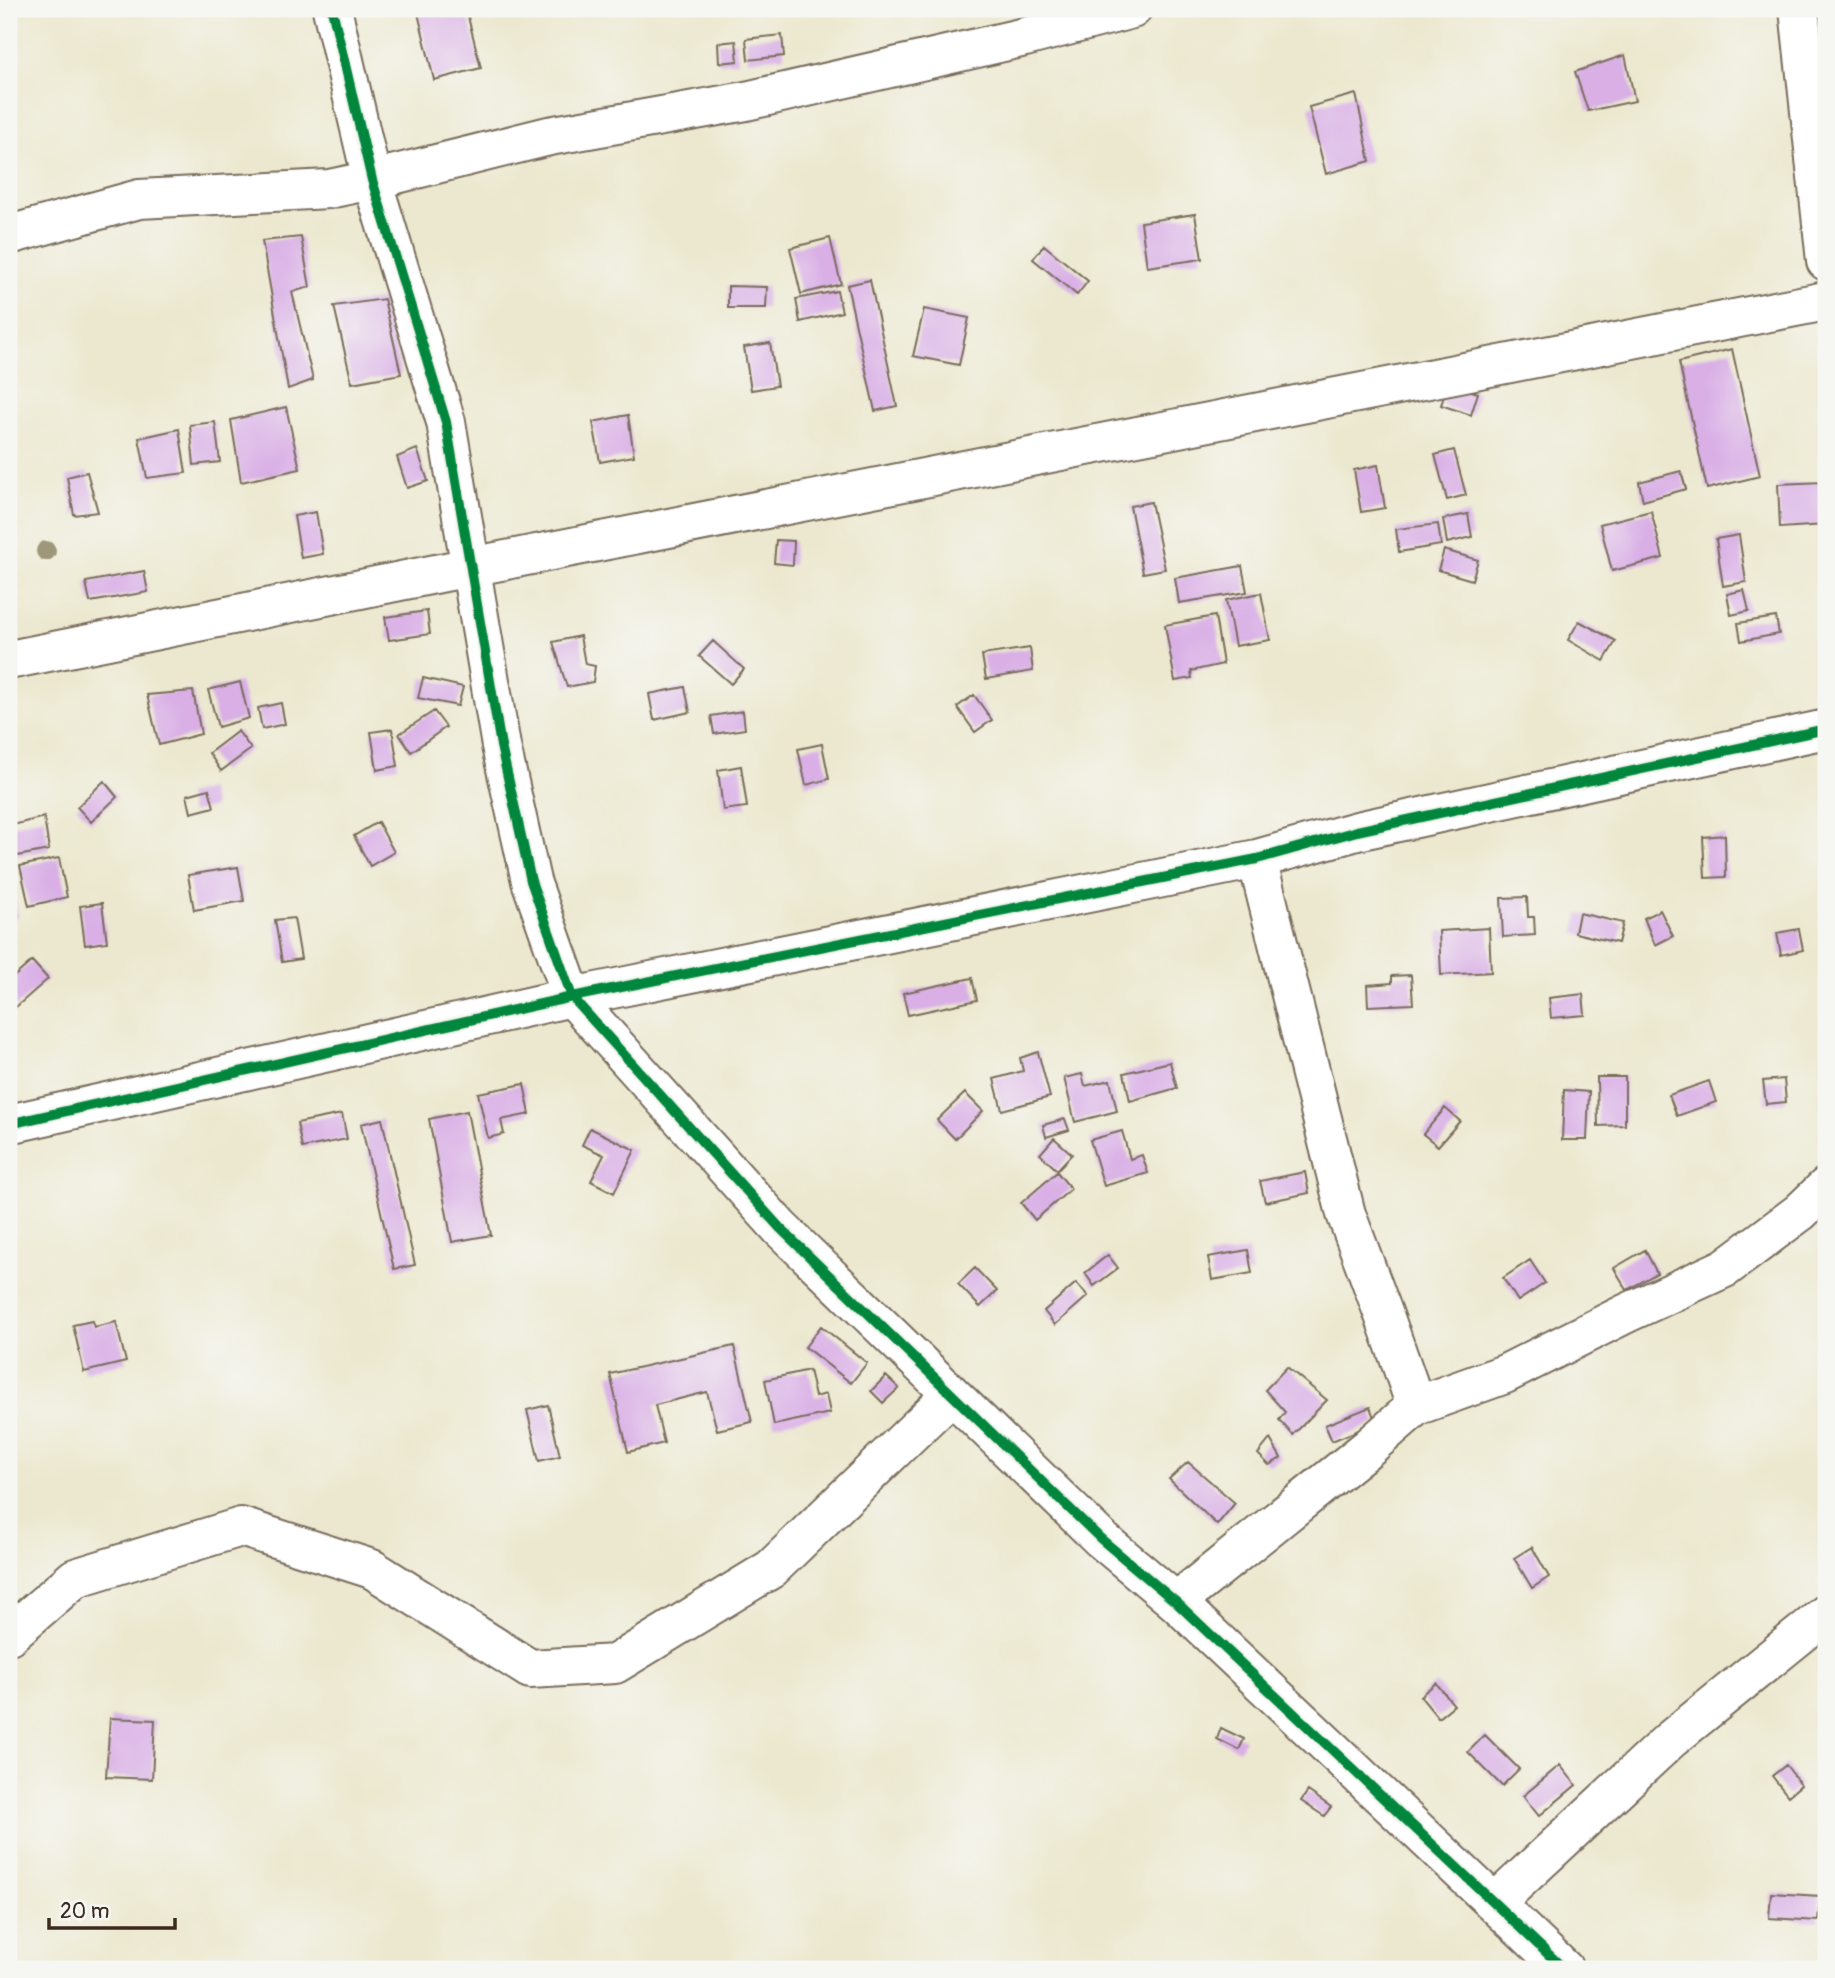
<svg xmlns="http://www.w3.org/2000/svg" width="1835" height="1978" font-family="Pangolin,sans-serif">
<rect width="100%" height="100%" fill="#f6f6f2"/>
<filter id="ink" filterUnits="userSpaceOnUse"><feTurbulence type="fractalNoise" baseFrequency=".0143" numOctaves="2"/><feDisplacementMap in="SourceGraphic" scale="14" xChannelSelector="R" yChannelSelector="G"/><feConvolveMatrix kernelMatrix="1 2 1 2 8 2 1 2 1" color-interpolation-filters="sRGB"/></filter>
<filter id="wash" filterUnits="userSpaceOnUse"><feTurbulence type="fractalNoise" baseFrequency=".00686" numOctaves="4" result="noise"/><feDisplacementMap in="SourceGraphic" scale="28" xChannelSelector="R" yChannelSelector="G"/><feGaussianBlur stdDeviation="1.57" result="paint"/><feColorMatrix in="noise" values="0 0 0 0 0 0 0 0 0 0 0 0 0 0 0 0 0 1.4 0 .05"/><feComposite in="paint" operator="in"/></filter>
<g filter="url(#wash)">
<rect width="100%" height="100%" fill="#ece8cf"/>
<g id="blocks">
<path fill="#d9afe6" d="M417 9H466L481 68 434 80Z
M782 35 784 56 748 60 746 39Z
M736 41 738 61 719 63 718 43Z
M1625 55 1635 101 1588 111 1575 72Z
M1356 94 1370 161 1326 174 1309 107Z
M1195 214 1202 259 1147 267 1141 222Z
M301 237 310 287 292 292 313 380 288 389 262 241Z
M830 238 841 284 801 294 790 248Z
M1044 245 1088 281 1077 295 1033 259Z
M870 280 897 406 875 411 847 285Z
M728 286 767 287 766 308H728Z
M837 291 842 312 800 322 796 299Z
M384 299 401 374 352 383 334 306Z
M924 309 969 318 959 365 913 356Z
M770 343 777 386 751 390 744 347Z
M1732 349 1760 476 1707 489 1679 362Z
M1448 384 1478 393 1471 415 1441 405Z
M286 407 300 469 241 482 231 420Z
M628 415 634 456 600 462 593 422Z
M215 422 220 462 194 465 190 425Z
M179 429 186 473 147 478 139 438Z
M417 449 428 481 407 488 397 457Z
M1454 450 1466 495 1447 500 1435 455Z
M1378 465 1385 508 1361 512 1354 470Z
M1681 471 1686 489 1643 501 1639 482Z
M87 472 98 512 74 515 67 477Z
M1823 482 1825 525 1780 528 1778 484Z
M1151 502 1165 569 1143 573 1130 506Z
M1651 511 1663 558 1612 571 1600 524Z
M316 512 323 554 301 558 294 516Z
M1468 514 1472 537 1447 543 1443 519Z
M1438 524 1441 545 1399 552 1396 529Z
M1739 535 1746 582 1723 586 1716 539Z
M776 540 794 541 793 565 774 563Z
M1444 550 1478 560 1472 580 1438 570Z
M1242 566 1247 592 1179 603 1175 578Z
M144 571 148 592 90 602 86 582Z
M1744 590 1749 611 1731 615 1727 594Z
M1261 593 1270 640 1235 646 1226 600Z
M427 611 430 634 389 640 385 617Z
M1215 616 1223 664 1191 671 1192 678 1175 681 1165 625Z
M1776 617 1779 634 1741 641 1738 623Z
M1579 621 1616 641 1604 661 1568 640Z
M580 636 585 664 595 666 593 682 567 687 553 642Z
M713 641 744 669 731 684 699 656Z
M1030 648 1033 671 986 679 982 655Z
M423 678 463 687 458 706 418 698Z
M240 682 249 718 218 727 208 690Z
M685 687 690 712 654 720 649 694Z
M193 691 201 734 159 745 147 695Z
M974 695 992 720 975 732 957 707Z
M281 703 285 724 262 729 258 708Z
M434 711 446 727 411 752 399 734Z
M743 711 745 729 714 734 711 716Z
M392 729 398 766 377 770 371 732Z
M238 731 251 749 221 771 209 753Z
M822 744 829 779 806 785 798 749Z
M741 766 747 807 723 810 718 770Z
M104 781 117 797 91 822 77 807Z
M209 789 214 807 191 813 187 795Z
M44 817 49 850 12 857 9 826Z
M378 822 394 852 370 866 354 836Z
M1725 835 1726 877 1705 878 1703 837Z
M59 858 67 897 29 906 20 866Z
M238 867 244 901 194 910 188 875Z
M9 872H10L18 917 9 919Z
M1527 897 1528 917H1534L1535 935 1503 937 1501 898Z
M102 903 107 942 85 945 80 906Z
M1660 910 1673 936 1655 945 1644 918Z
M1579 913 1623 923 1618 943 1575 933Z
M294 918 301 959 282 962 275 920Z
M1489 928 1491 972 1441 975 1439 931Z
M1799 929 1803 950 1781 955 1777 933Z
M32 961 48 979 16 1007 9 1000V981Z
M1411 975 1413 1004 1368 1006 1367 985 1392 983V976Z
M972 978 977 1000 908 1015 903 993Z
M1583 994 1585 1015 1551 1018 1549 998Z
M1038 1052 1050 1097 1002 1110 994 1079 1023 1071 1020 1058Z
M1170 1062 1177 1088 1130 1101 1124 1073Z
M1082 1074 1085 1086 1110 1080 1117 1111 1075 1122 1064 1078Z
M1597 1077H1625V1125L1598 1126Z
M1784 1079 1786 1102 1766 1104 1763 1081Z
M1709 1081 1716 1102 1677 1116 1669 1095Z
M524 1084 530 1114 501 1120 504 1134 488 1138 478 1093Z
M1564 1090 1589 1092 1587 1140H1562Z
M965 1093 983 1111 955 1139 937 1120Z
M1445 1108 1460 1121 1438 1146 1423 1134Z
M467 1111 491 1235 452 1242 429 1119Z
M342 1114 347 1139 302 1148 297 1123Z
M382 1119 415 1265 394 1269 361 1124Z
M1065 1119 1069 1130 1046 1137 1043 1125Z
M590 1128 635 1150 614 1193 591 1181 604 1155 582 1145Z
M1122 1131 1130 1159 1142 1155 1148 1173 1104 1186 1090 1140Z
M1054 1138 1072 1154 1057 1170 1040 1154Z
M1057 1172 1071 1189 1035 1220 1021 1203Z
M1305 1172 1309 1193 1265 1202 1260 1181Z
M1248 1250 1252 1273 1212 1280 1208 1257Z
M1645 1250 1657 1273 1627 1290 1614 1268Z
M1108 1255 1118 1268 1094 1286 1085 1273Z
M1530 1260 1545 1283 1518 1301 1503 1278Z
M975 1268 997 1291 980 1307 958 1284Z
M1076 1283 1088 1296 1055 1325 1044 1311Z
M92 1321 94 1327 116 1322 126 1362 84 1372 73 1325Z
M821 1326 867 1363 851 1383 805 1347Z
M734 1346 752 1422 717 1430 707 1392 655 1405 664 1443 628 1452 610 1374Z
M1287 1367 1327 1400 1293 1435 1279 1420 1285 1412 1265 1390Z
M809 1370 815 1397 826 1394 830 1413 774 1425 765 1380Z
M886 1376 899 1388 883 1403 871 1391Z
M548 1405 560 1456 539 1461 527 1410Z
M1370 1407 1376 1423 1332 1441 1325 1425Z
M1270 1439 1281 1458 1269 1465 1258 1454Z
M1188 1462 1235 1503 1217 1525 1169 1479Z
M1532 1547 1549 1577 1532 1588 1514 1558Z
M1436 1683 1454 1705 1438 1718 1420 1696Z
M110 1718 155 1720 152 1779 106 1777Z
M1221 1728 1244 1739 1239 1750 1217 1739Z
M1485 1735 1519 1769 1502 1786 1468 1752Z
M1560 1765 1576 1785 1539 1816 1523 1796Z
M1786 1765 1801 1785 1788 1796 1772 1776Z
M1308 1791 1331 1807 1324 1816 1301 1801Z
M1771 1893 1820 1896 1818 1921 1769 1918Z"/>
</g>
</g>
<g filter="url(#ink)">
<use href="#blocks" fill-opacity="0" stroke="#796c5c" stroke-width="2"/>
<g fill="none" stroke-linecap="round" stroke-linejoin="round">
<g stroke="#796c5c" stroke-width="42">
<path id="minor" d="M332 9 372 180 446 422 501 746 531 881 572 997 780 1228 1101 1539 1176 1602 1564 1969
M1799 9 1826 261
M9 235 139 199 329 189 372 180 549 136 746 101 1025 37 1132 9
M9 660 470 567 1826 301
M1257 859 1346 1214 1385 1318 1416 1406
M9 1124 572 997 1257 859 1357 831 1826 729
M1176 1602 1368 1448 1416 1406 1505 1374 1627 1313 1725 1268 1800 1212 1826 1187
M9 1635 75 1578 241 1527 372 1569 530 1669 615 1664 771 1569 951 1395
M1496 1902 1670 1740 1826 1614"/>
</g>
<use href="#minor" stroke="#fff" stroke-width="38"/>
<g stroke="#f6f6f2" stroke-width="15">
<path id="cycleway" d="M332 9 372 180 446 422 501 746 531 881 572 997 780 1228 1101 1539 1176 1602 1564 1969
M9 1124 572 997 1257 859 1357 831 1826 729"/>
</g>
<use href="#cycleway" stroke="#00873e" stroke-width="10"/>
</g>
<circle fill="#9e9779" cx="46" cy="551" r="10"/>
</g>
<rect width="1835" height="1978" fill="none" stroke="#f6f6f2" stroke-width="35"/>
<path d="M49 1918v10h126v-10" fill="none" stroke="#3b2a1e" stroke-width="3.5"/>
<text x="60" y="1918" font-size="21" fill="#3b2a1e" stroke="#f6f6f2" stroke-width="5" paint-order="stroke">20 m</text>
</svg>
